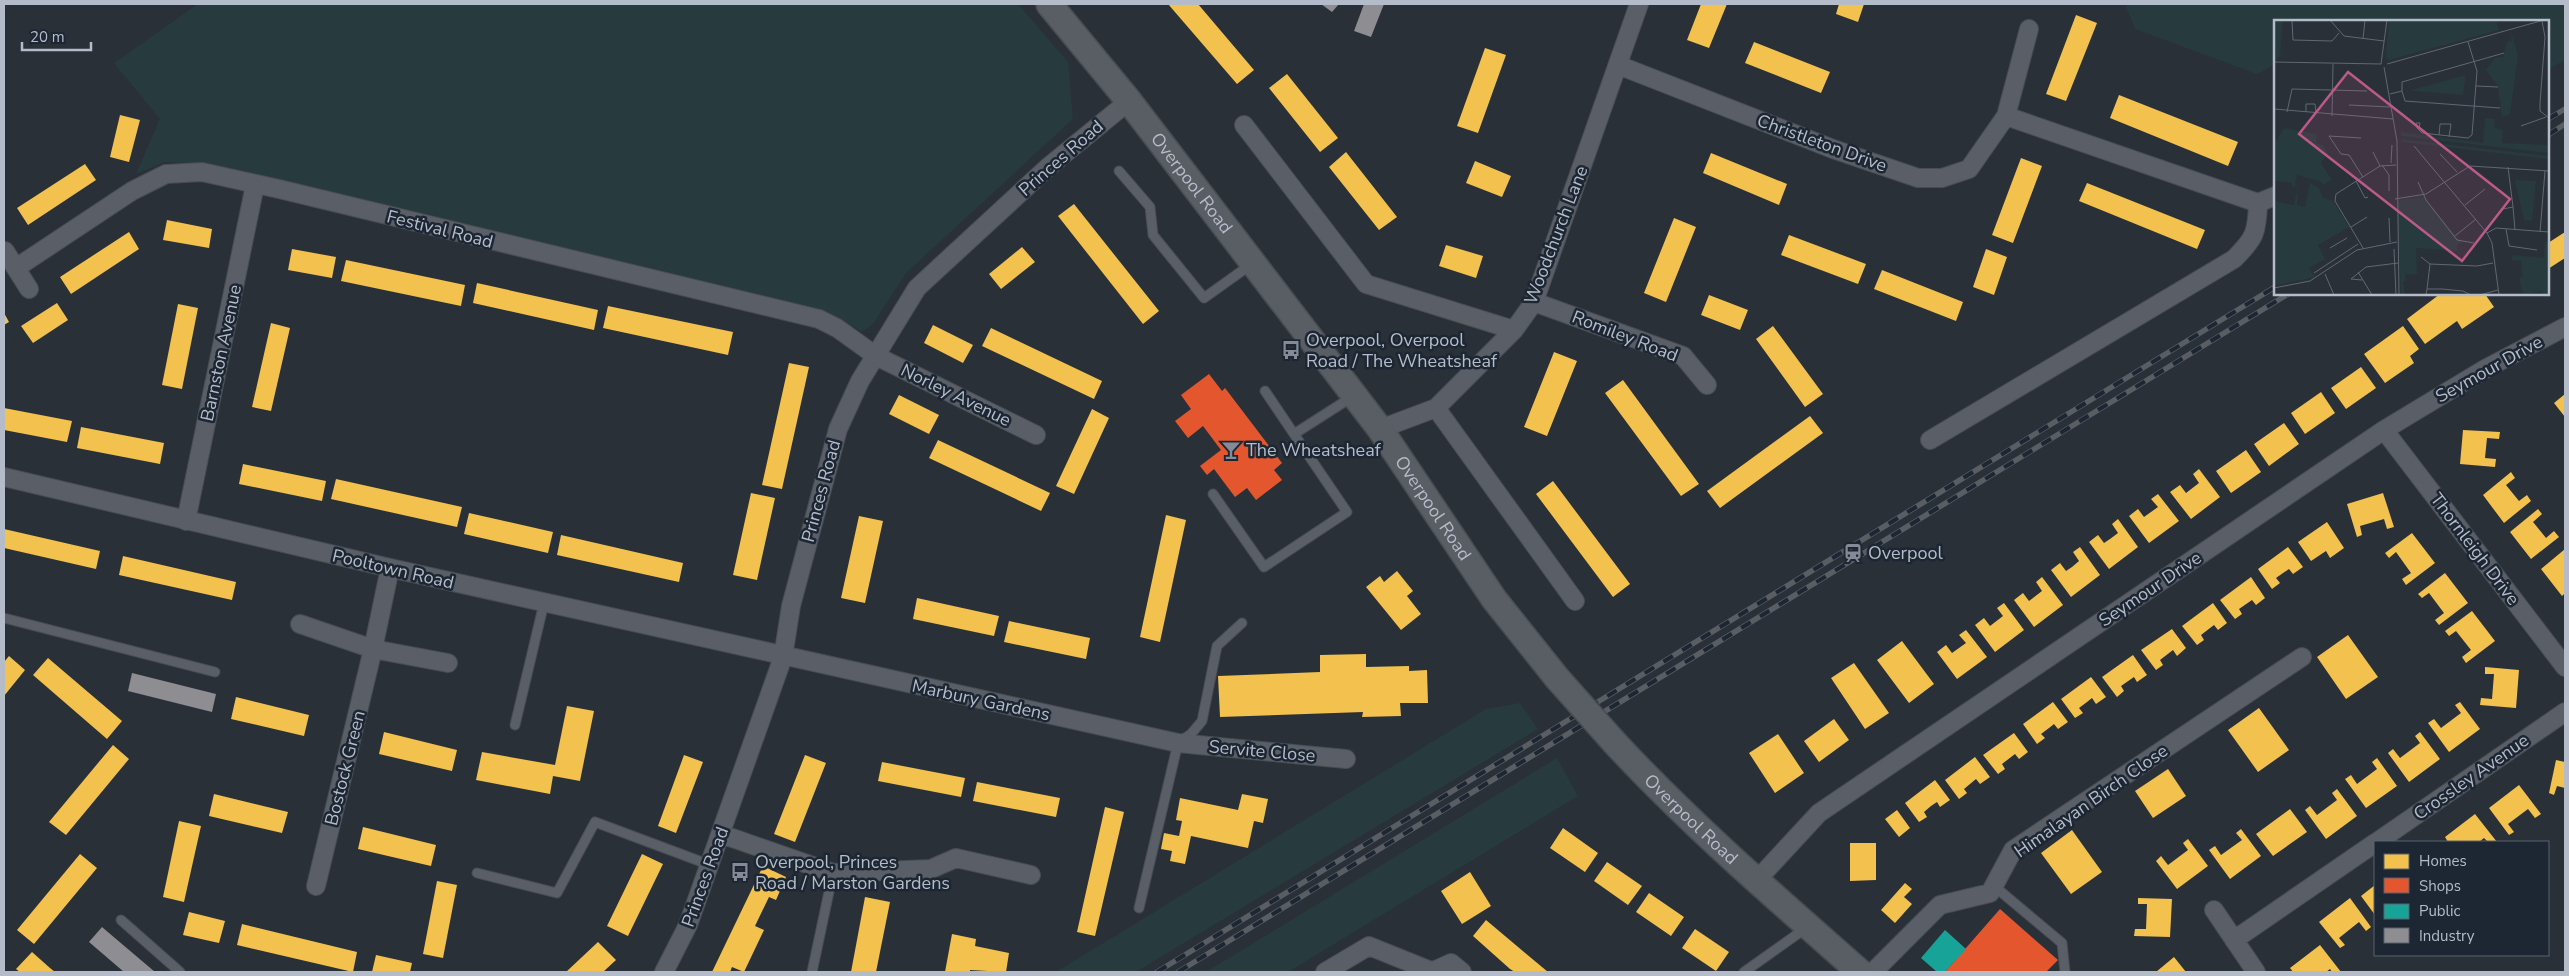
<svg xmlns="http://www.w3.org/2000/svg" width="2569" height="976" font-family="'Nunito Sans',sans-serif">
<rect width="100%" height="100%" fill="#2a3038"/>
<path fill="#273a3e" d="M198 4H1018L1068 62 1073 119 906 273 873 324 862 332 830 313 210 164 165 162 136 174 160 119 114 63Z
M2125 4H2565V60L2548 70V21H2275V64L2257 74 2135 29Z
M1520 703 1538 729 1136 972H1056L1486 709Z
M1557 758 1578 796 1288 972H1206Z"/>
<path fill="#f2c14e" d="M1168 4H1198L1254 70 1237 84Z
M1701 4H1727L1709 48 1687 40Z
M1839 4H1864L1858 22 1836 14Z
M2076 15 2097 23 2066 101 2046 94Z
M1754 42 1830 72 1821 93 1745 63Z
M1485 48 1506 55 1478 133 1457 126Z
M1287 74 1338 138 1320 152 1269 88Z
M2119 95 2238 142 2228 166 2110 118Z
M120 115 140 120 129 162 110 157Z
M1346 152 1397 217 1379 230 1329 167Z
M1711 153 1787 184 1779 205 1703 173Z
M2021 158 2042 166 2013 243 1992 235Z
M1475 161 1511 176 1502 197 1466 183Z
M85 164 96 180 28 225 17 208Z
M2087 183 2205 230 2197 249 2079 201Z
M1074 204 1159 311 1143 324 1058 216Z
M1674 218 1696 227 1666 302 1644 293Z
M167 220 212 229 209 248 163 240Z
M129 232 139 249 71 294 60 277Z
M2565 232V258L2548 269V243Z
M1789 235 1866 264 1858 284 1781 255Z
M1446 245 1483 256 1476 278 1439 266Z
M1022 247 1035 262 1001 289 989 274Z
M292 249 336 257 332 278 288 270Z
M1986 249 2007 257 1994 295 1973 287Z
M346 260 465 285 461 306 341 281Z
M1882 270 1963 302 1956 321 1874 289Z
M477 283 598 310 594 330 473 303Z
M2440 294H2485L2494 307 2462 329 2457 321 2425 344 2407 319Z
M1709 295 1748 310 1740 330 1701 315Z
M57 303 68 320 33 343 21 326Z
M178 304 198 308 182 389 162 385Z
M608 306 733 332 728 355 603 328Z
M4 313 9 322 4 325Z
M271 323 290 328 271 411 252 407Z
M933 325 973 345 963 363 924 343Z
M1773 326 1823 394 1805 407 1756 339Z
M2403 326 2419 349 2410 356 2414 363 2385 383 2364 354Z
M991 328 1102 381 1094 399 982 346Z
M1554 352 1577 361 1547 436 1524 427Z
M789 363 809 367 782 489 762 485Z
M2361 367 2376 388 2346 409 2331 388Z
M1623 380 1699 484 1681 496 1605 393Z
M2321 392 2335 413 2305 434 2291 413Z
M2565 394V417L2554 403Z
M899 395 939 415 929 434 889 414Z
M4 408 72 421 67 442 4 430Z
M1092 409 1109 418 1074 494 1056 486Z
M1810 416 1823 433 1720 508 1707 491Z
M2284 423 2299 444 2269 466 2254 444Z
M81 427 164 443 160 464 77 448Z
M2463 430 2500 432 2499 439 2487 438 2485 458 2496 459 2495 467 2460 464Z
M938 440 1050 493 1041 511 929 458Z
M2246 450 2261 472 2231 493 2216 471Z
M243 464 326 481 322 501 239 484Z
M2199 469 2220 497 2191 519 2170 492 2180 485 2186 493 2199 483 2193 474Z
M2511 472 2515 478 2506 485 2519 501 2527 495 2531 501 2504 523 2483 495Z
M336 479 462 507 457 527 331 499Z
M1553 481 1630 584 1613 597 1536 494Z
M751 493 775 498 757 580 733 575Z
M2383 493 2394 527 2387 529 2384 519 2360 526 2362 535 2357 537 2347 504Z
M2158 494 2179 521 2149 543 2129 516 2138 509 2144 517 2158 507 2151 499Z
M2538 509 2542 514 2533 522 2546 538 2554 531 2559 537 2531 559 2510 532Z
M469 513 553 532 548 553 464 534Z
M1166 515 1186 520 1160 642 1140 637Z
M859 516 883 521 865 603 841 598Z
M2118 519 2138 547 2109 569 2089 542 2098 535 2104 543 2110 539 2118 533 2112 524Z
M2327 522 2344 548 2330 558 2326 551 2311 561 2298 542Z
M4 529 100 551 96 569 4 548Z
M2412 533 2435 563 2406 585 2402 579 2411 573 2396 552 2389 558 2385 553Z
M561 535 683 563 679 582 557 555Z
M2080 547 2100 575 2071 597 2051 570 2060 563 2066 571 2072 567 2079 561 2073 552Z
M2288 547 2303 567 2293 574 2289 569 2283 573 2276 578 2280 583 2272 589 2258 569Z
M2565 549V593L2562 596 2541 569Z
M123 556 236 582 232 600 119 575Z
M1397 571 1413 591 1407 596 1421 614 1401 630 1366 587 1380 576 1384 582Z
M2445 573 2468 603 2439 625 2435 620 2444 613 2429 593 2422 598 2418 594Z
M2042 577 2063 605 2034 627 2014 600 2023 593 2029 601 2042 591 2036 582Z
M2251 577 2265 598 2256 605 2252 600 2239 609 2242 614 2235 619 2220 600Z
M917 598 999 616 994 636 913 619Z
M2004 603 2024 630 1995 652 1975 625 1984 618 1990 626 2003 616 1997 608Z
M2213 603 2227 623 2218 630 2214 625 2201 635 2204 640 2197 645 2182 626Z
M2472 611 2495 641 2466 663 2462 657 2471 650 2456 631 2449 636 2445 631Z
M1009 621 1090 638 1086 659 1004 642Z
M2172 629 2186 648 2177 656 2173 650 2160 660 2163 665 2156 670 2141 650Z
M1966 630 1987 657 1957 679 1937 652 1946 645 1952 653 1966 643 1959 635Z
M2348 635 2378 677 2346 699 2317 657Z
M1902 641 1934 684 1909 703 1877 660Z
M1366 654V667L1409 666V671L1427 670 1428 703H1400L1401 716 1362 717 1363 712 1220 717 1218 676 1320 672V655Z
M2133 655 2147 675 2137 682 2134 677 2121 686 2124 691 2117 697 2102 677Z
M9 656 25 670 4 696V662Z
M48 658 122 721 107 739 33 675Z
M1854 663 1889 713 1865 729 1831 678Z
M2485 667 2519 670 2516 708 2480 705 2481 698 2492 699 2494 674H2485Z
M2091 677 2106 697 2096 704 2092 698 2087 702 2079 708 2083 713 2075 718 2061 699Z
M236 697 309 715 304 736 231 719Z
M2053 702 2068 722 2058 729 2054 724 2049 728 2041 734 2045 738 2037 744 2023 724Z
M2460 702 2480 729 2449 752 2428 723 2434 719 2441 728 2461 713 2455 705Z
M567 706 594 711 580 781 553 776 550 794 476 780 482 752 555 765Z
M2259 708 2289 750 2258 772 2228 730Z
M1834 719 1849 740 1819 762 1804 741Z
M384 732 457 750 452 771 379 754Z
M2420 732 2440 759 2409 782 2388 753 2393 749 2400 758 2420 743 2415 736Z
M2014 733 2028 752 2019 759 2015 754 2002 764 2005 769 1998 774 1983 755Z
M1778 734 1804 773 1775 793 1749 753Z
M113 745 129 759 66 835 49 822Z
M684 755 703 762 676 833 658 826Z
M805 755 826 763 795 842 774 834Z
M1975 757 1990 777 1980 784 1976 779 1964 789 1967 793 1959 799 1945 780Z
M2377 758 2397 786 2366 808 2345 779 2351 775 2357 784 2377 769 2372 762Z
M2556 760 2565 762V788L2557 786 2554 795 2549 793Z
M882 762 965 778 961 797 878 781Z
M2168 769 2186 796 2153 818 2135 791Z
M1935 780 1950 800 1940 807 1937 802 1931 806 1924 812 1927 817 1919 822 1905 803Z
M977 782 1060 798 1056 817 973 801Z
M2519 785 2541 814 2535 818 2528 809 2508 824 2514 832 2509 835 2489 808Z
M2337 789 2357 816 2326 839 2305 810 2310 806 2317 815 2337 800 2332 793Z
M214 794 288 812 282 833 209 816Z
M1242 794 1268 799 1263 823 1254 821 1248 848 1191 836 1185 864 1170 861 1172 851 1161 849 1164 833 1179 836 1182 821 1176 820 1180 798 1238 810Z
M1105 807 1124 812 1095 936 1077 932Z
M2290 809 2307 832 2273 856 2256 834Z
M1897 810 1910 828 1899 837 1885 819Z
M2475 814 2497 842H2488L2484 838 2479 842H2448L2445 837Z
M179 821 201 826 184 902 163 897Z
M363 827 436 845 431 866 358 849Z
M1563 828 1598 853 1585 872 1550 848Z
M2241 829 2261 856 2230 879 2209 850 2215 846 2221 855 2242 840 2236 833Z
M2072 830 2102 872 2071 894 2041 853Z
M2188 839 2208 866 2177 889 2156 861 2161 856 2168 865 2188 850 2183 843Z
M1850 843H1876V880L1850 881Z
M80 854 97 868 34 944 17 930Z
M642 854 663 864 628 936 607 926Z
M1607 862 1642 886 1628 905 1594 881Z
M763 866 786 877 776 900 769 897 755 926 764 930 744 972 732 967 730 972H712Z
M1470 872 1491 906 1462 924 1441 891Z
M437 881 457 885 443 958 423 954Z
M1905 883 1912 889 1904 897 1912 904 1895 923 1881 910Z
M2375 885V915L2361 896Z
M1649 893 1684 917 1671 936 1636 912Z
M865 897 890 902 876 972H851Z
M2138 898 2172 899 2170 937 2134 936 2135 929H2146L2147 904H2138Z
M2350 898 2371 927 2366 931 2359 922 2339 938 2345 945 2340 948 2319 922Z
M189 912 225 921 219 943 183 935Z
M1486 920 1524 952 1548 972H1515L1510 969 1473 936Z
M242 924 357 952 353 972 237 945Z
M1695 929 1729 952 1716 971 1682 948Z
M952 934 976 939 975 946 1009 953 1006 972 970 970V972H945Z
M598 942 616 960 603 972H566Z
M2320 945 2341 972H2332L2330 969 2326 972H2293L2290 968Z
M32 952 50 968 55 972H20L16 969Z
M376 955 412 963 410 972H372Z
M2174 957 2186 972H2156Z"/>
<path fill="#e4572e" d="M1209 374 1222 391 1225 388 1282 463 1274 470 1282 480 1256 500 1247 488 1235 497 1214 469 1207 475 1200 466 1221 450 1203 426 1188 438 1175 421 1191 409 1181 395Z
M2000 909 2058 960 2046 972H1945Z"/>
<path fill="#17a398" d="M1945 930 1966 949 1945 972H1937L1921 958Z"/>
<path fill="#8d8d92" d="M1321 4H1339L1332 12Z
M1364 4H1384L1371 37 1354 31Z
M132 673 216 694 212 712 128 691Z
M102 927 109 933 155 972H124L89 942Z"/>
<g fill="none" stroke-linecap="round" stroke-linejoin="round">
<g stroke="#484c53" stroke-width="11">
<path id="lane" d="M1119 171 1150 207 1153 235 1204 298 1253 263
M1265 391 1294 434 1352 397
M1213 494 1264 567 1347 512 1294 434
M4 618 215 672
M515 725 544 603
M477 873 557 893 595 822 710 865
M1994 886 2062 943 2065 972
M1139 908 1178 743 1191 734 1202 721 1217 646 1242 623
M121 920 180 972
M812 972 833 873
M1744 972 1806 928"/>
</g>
<g stroke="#484c53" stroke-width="20">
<path id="street" d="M1618 65 1833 149 1918 178H1942L1969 169 2006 116 2258 203C2257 233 2255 238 2234 259L1930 440
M2006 116 2029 29
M1244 125 1366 284 1514 330
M2258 203 2275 196
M5 251 29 289
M16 268 132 191 166 174 202 172 279 189 819 319 837 328 876 356 1036 435
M1534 302 1683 356 1707 385
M1436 408 1575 601
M1380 429 1436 408 1514 330 1534 302 1639 4
M2384 430 2565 667
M4 477 390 568 1178 743 1346 759
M186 521 255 185
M300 624 373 649 448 663
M721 834 833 873 931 869 956 858 1031 875
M2377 842 2565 712
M1756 881 1819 813 2384 430 2485 369 2565 327
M316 886 373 649 390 568
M2214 910 2256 972
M2234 940 2375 843
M664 972 688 925 783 657 791 606 838 429 860 381 917 288 1047 168 1129 101
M1325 972 1369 946 1431 971
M1431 972 1451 963 1462 972
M1873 972 1940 905 1990 893 2013 850 2302 657"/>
</g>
<g stroke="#484c53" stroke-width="28">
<g id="secondary">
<path id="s1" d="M1049 4 1129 101 1380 429 1494 599 1557 678"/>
<path id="s2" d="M1614 742C1690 824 1776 898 1860 972"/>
</g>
</g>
<use href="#lane" stroke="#5a5e66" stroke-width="9"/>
<use href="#street" stroke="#5a5e66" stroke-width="18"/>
<use href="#secondary" stroke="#595d64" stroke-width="25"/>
<g stroke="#595d64" stroke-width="5.5">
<path id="rail" d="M2548 119 2565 109
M2548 135 2565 124
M1157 972 2275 287
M1178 972 2288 294"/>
</g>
<use href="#rail" stroke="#1d2633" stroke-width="4" stroke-dasharray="11" stroke-linecap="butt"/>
<g stroke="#484c53" stroke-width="28" stroke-linecap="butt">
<path id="secondary-bridge" d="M1557 678 1614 742"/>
</g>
<use href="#secondary-bridge" stroke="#595d64" stroke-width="25"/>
</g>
<defs>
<g id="bus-bare" transform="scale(1.5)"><path d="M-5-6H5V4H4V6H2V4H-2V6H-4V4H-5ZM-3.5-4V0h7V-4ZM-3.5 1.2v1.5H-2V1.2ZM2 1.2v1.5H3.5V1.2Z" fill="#848b96" stroke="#1d2633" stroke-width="2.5" paint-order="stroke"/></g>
<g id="bar-bare" transform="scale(1.5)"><path d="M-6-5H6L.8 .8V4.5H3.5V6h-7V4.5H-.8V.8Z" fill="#848b96" stroke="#1d2633" stroke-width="2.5" paint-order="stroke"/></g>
<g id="station-bare" transform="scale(1.5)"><path d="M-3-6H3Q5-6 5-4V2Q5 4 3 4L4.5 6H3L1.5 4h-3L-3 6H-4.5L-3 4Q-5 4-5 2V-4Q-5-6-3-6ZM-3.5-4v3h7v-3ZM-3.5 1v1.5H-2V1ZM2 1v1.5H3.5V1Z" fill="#848b96" stroke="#1d2633" stroke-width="2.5" paint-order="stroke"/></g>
</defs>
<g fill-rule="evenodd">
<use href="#bus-bare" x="1291" y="350"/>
<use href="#bar-bare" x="1231" y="450"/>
<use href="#station-bare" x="1853" y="553"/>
<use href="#bus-bare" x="740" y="872"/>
</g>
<g text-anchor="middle" stroke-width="5" stroke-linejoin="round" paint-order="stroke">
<g font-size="18" fill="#b4bcc9" stroke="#1d2633">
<text transform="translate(1822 143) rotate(20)" y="6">Christleton Drive</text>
<text transform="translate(1061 158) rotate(-41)" y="6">Princes Road</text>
<text dy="6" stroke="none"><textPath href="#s1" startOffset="229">Overpool Road</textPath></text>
<text transform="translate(440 229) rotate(14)" y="6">Festival Road</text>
<text transform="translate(1556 235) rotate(-69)" y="6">Woodchurch Lane</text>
<text transform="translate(1625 336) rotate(21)" y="6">Romiley Road</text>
<text transform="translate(221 353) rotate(-78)" y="6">Barnston Avenue</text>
<text transform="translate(2489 369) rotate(-29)" y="6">Seymour Drive</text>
<text transform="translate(956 395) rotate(26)" y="6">Norley Avenue</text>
<text transform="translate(821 491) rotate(-75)" y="6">Princes Road</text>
<text dy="6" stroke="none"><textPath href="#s1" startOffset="634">Overpool Road</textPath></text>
<text transform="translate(2475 549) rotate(53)" y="6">Thornleigh Drive</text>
<text transform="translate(393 569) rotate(13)" y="6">Pooltown Road</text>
<text transform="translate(2150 589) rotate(-34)" y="6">Seymour Drive</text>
<text transform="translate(981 700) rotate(12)" y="6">Marbury Gardens</text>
<text transform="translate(1262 751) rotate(5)" y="6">Servite Close</text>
<text transform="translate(345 768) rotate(-76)" y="6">Bostock Green</text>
<text transform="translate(2471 777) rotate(-35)" y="6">Crossley Avenue</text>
<text transform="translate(2091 801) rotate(-35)" y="6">Himalayan Birch Close</text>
<text dy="6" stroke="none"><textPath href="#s2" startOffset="109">Overpool Road</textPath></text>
<text transform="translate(705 877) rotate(-70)" y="6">Princes Road</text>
</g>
<g font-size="18" fill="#b4bcc9" stroke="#1d2633" text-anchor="start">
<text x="1306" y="346">Overpool, Overpool<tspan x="1306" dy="21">Road / The Wheatsheaf</tspan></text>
<text x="1246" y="456">The Wheatsheaf</text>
<text x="1868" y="559">Overpool</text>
<text x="755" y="868">Overpool, Princes<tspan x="755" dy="21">Road / Marston Gardens</tspan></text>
</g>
</g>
<g transform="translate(2274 20)">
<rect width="275" height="275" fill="#2a3038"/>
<path d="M0 0H9L6 36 2 40ZM115 0H222L225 10 115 40 112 37ZM237 12 244 35 236 94 228 97 224 66 212 50 221 38 229 37 233 22 238 21ZM192 55 189 75 139 71 138 70ZM211 98 221 99 220 108 229 110 228 123 275 125V133L127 116V112L209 123ZM10 108 43 114 42 123 49 125 54 133 47 143 58 160 48 165V162L23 155 21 165 26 168 18 166V163L2 161 0 163V124ZM126 119 275 136V139L129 122ZM241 160 262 161 258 201 250 200ZM36 163 45 168 49 178 59 181 75 207 44 225 51 239 35 248 41 257 0 266V181L20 185 22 175H24L23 185 31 187ZM150 177 188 223 183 225V231L142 228 143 254H131L132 261H129L131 275H127L123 184 126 180ZM271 222H275V275H269L268 271 249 275 245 258 249 257 247 241 238 240V235L270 238Z" fill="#273a3e"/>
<path fill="none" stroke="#616872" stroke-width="1" d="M18 0 19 20 58 21 65 13M56 0 70 16 110 21M268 1 271 17 266 83V91L275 98M89 19 91 0M0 42 107 44M107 44 113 0M113 44 270 0M110 47 123 121 125 275M202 66 224 67M128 71V62L230 33M116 74 128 71 131 81 226 88M75 85 116 87M0 89 119 99M13 92 18 69 93 71M32 92V84H41L42 93M58 96 59 44M247 106 272 97M145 109 146 103H142L143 108 148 113 194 118 198 115 203 51 194 22M165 115 166 104H177L175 117M87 118 55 116 67 134 75 135 89 157M140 126 213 213 218 223 225 275M99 132 106 146M166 134 183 152M117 143 118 125M108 145 115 155V171M234 147 239 187M82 161 91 178 94 177M144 162 152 180 183 220 200 223M121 179 152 174 196 146 275 151M191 185 211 169M229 189 239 187 241 210M115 198 116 222M77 207 93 197M232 209 235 226 263 230M266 212 271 151M213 213 222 208 275 212M181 216 202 199M56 228 73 218M89 228 61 181 62 174 106 146 122 145M120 229 122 275M147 237 156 244 203 246 219 243M84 252 98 275M40 253 84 224M51 254 60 275M88 260 77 259 92 247 124 243M0 268 36 261 83 230 123 222M153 269 156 244M152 275 153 269H168L189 271 197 275M206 275 224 270"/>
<path fill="#bc5a87" fill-opacity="0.15" stroke="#bc5a87" stroke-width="2.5" d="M74 52 236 179 188 241 25 114Z"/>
<rect width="275" height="275" fill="none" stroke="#b4bcc9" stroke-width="2.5"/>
</g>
<rect width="2569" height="976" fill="none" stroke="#b4bcc9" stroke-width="10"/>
<rect x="2374" y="841" width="175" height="115" fill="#1d2633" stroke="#59626f"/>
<rect x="2384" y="854" width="25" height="15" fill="#f2c14e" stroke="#59626f"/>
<text x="2419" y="866" font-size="15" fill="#b4bcc9">Homes</text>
<rect x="2384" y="878" width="25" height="15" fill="#e4572e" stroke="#59626f"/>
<text x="2419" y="891" font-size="15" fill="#b4bcc9">Shops</text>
<rect x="2384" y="904" width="25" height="15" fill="#17a398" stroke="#59626f"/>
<text x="2419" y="916" font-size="15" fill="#b4bcc9">Public</text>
<rect x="2384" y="928" width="25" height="15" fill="#8d8d92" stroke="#59626f"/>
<text x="2419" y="941" font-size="15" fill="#b4bcc9">Industry</text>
<path d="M22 42v8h69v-8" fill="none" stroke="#b4bcc9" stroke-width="2.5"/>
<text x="30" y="42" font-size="15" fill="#b4bcc9" stroke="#1d2633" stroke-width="4" paint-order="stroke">20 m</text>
</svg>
